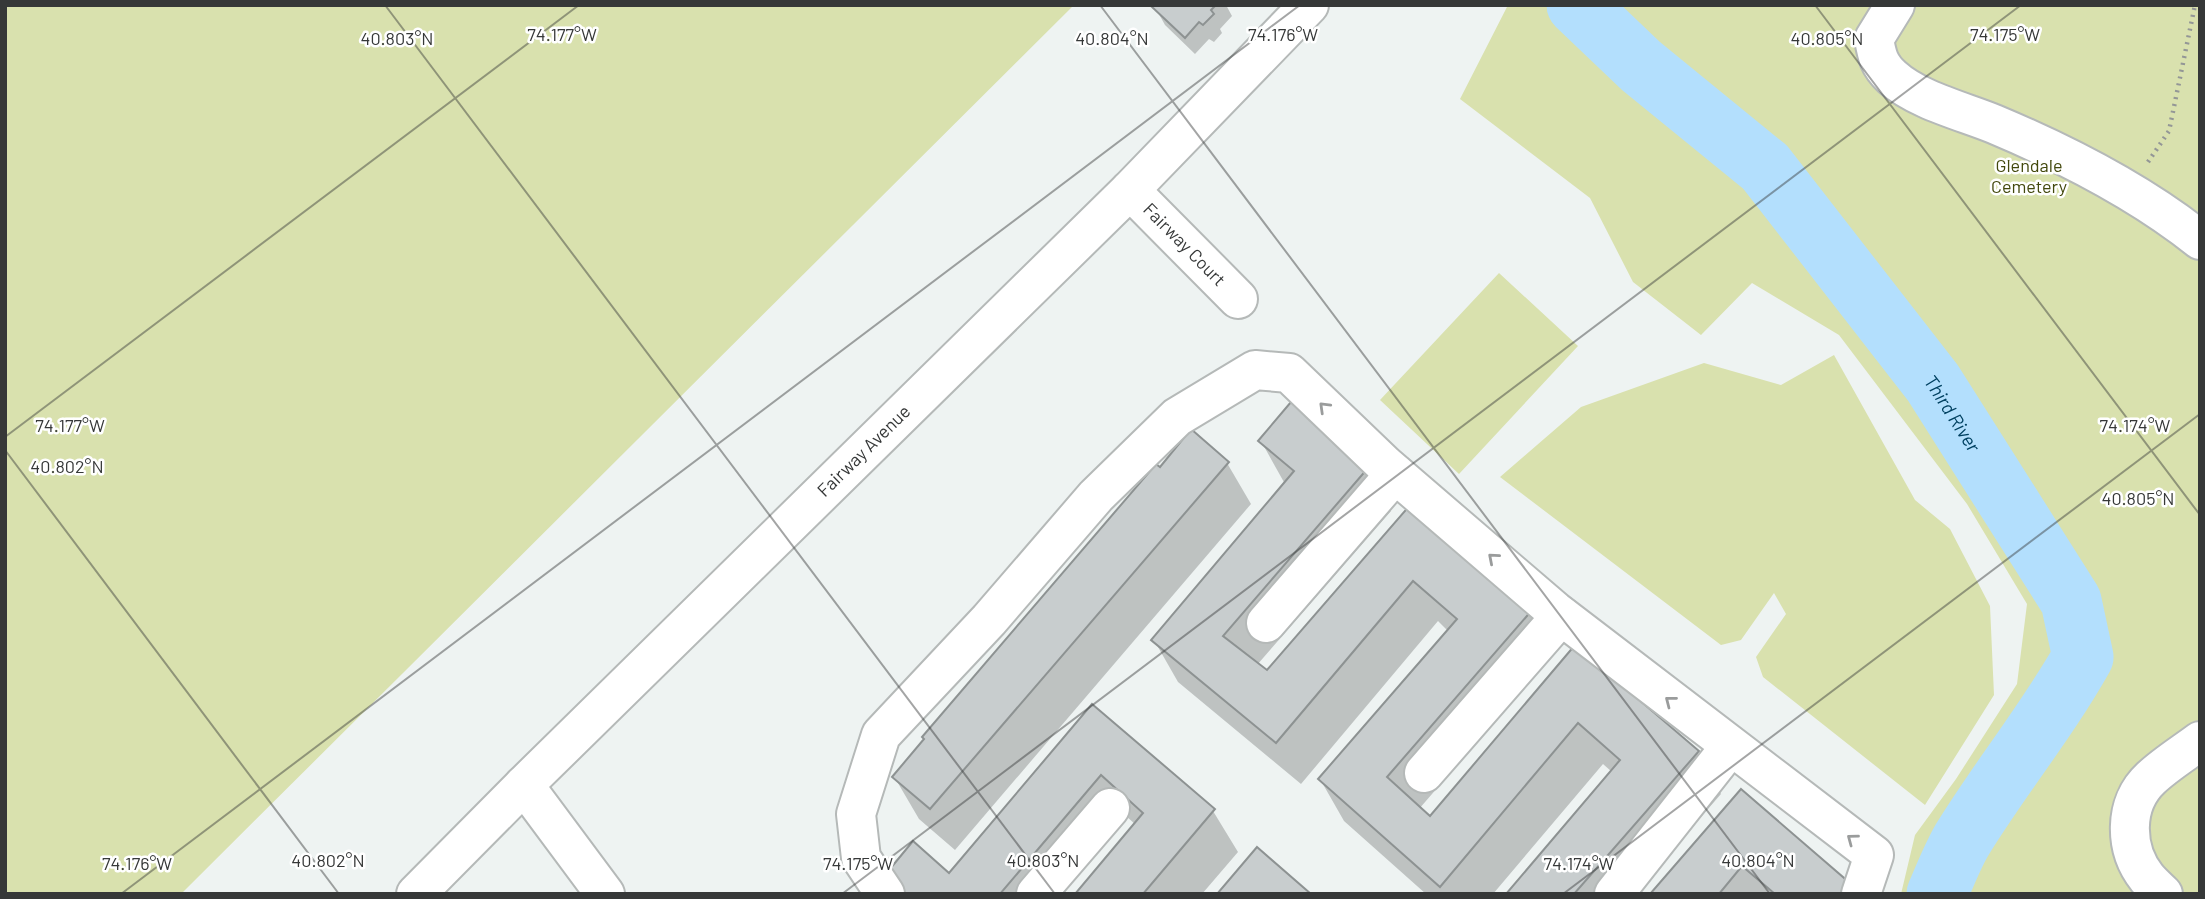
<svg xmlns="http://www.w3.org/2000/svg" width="2205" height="899" font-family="Barlow,sans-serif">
<rect width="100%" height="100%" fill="#eef3f2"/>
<path fill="#d9e1ae" d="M5 5H1074L181 894H5Z
M1508 5H2200V894H1901L1915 835 1956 779 2017 684 2027 604 1967 504 1839 335 1752 283 1701 335 1633 282 1590 198 1460 99Z
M1499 273 1578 346 1459 474 1380 400Z
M1834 355 1915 500 1950 529 1990 606 1994 695 1925 805 1763 677 1756 657 1786 614 1774 593 1741 640 1721 645 1500 477 1581 407 1704 363 1781 385Z"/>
<path fill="#0003" d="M1157 5H1226L1232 16 1220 29 1222 33 1214 42 1209 39 1195 54 1165 25 1155 7Z
M1261 441 1367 469 1391 511 1257 665 1268 673 1411 507 1532 610 1556 651 1419 809 1430 818 1575 647 1697 752 1721 794 1634 894H1509L1612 772 1603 764 1493 894H1426L1344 821 1320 779 1448 631 1438 621 1301 784 1178 682 1154 640 1285 484Z
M1227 463 1251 504 955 850 919 819 895 778 1160 469Z
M1092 707 1213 811 1238 852 1202 894H1077L1136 825 1126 816 1059 894H890L949 875Z
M1741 792 1855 894H1652Z"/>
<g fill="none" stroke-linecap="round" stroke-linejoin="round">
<path stroke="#b3dffd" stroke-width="61" id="s1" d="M1577 5 1641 66 1765 167 1933 383 2071 601 2083 657C2047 721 2000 778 1962 840 1952 857 1945 876 1937 894"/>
</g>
<path fill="#c8cdce" stroke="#8d9292" stroke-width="2" d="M1154 5H1216L1211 10 1214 14 1203 25 1199 22 1185 38 1152 7Z
M1291 402 1368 468 1223 636 1267 670 1411 504 1533 609 1387 777 1430 816 1575 645 1699 751 1574 894H1506L1620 760 1578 723 1440 887 1318 779 1457 619 1413 581 1276 743 1151 640 1294 471 1258 441Z
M1191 429 1229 462 930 809 892 777 924 739 922 737 1156 464 1160 467Z
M1092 704 1215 809 1143 894H1075L1143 813 1101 775 1000 894H895L880 881 913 841 949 873Z
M1741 789 1851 884 1843 894H1775L1742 866 1719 894H1650Z
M1257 847 1311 894H1217Z"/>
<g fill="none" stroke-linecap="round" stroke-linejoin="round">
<g stroke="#b5b9b8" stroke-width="42">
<g id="minor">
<path d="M1895 5 1874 39C1877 56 1879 65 1892 77 1917 100 1962 111 1994 124 2063 153 2141 193 2200 240"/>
<path id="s2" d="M1130 190 1238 299"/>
<path d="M1266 623 1395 474"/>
<path d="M1424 773 1561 616"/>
<path d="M524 785 605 894"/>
<path id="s3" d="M416 894 524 785 1130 190 1309 5"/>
<path d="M885 894 861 858 856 814 881 735 989 620 1096 496 1177 417 1255 370 1289 373 1385 465 1555 611 1874 855 1861 894"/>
<path d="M1036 894 1110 808"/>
<path d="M1614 894 1730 747"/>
<path d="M2163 894C2158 889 2152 884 2147 878 2124 849 2123 804 2151 778 2166 764 2184 753 2200 741"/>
</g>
</g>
<path stroke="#939696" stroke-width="4.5" stroke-dasharray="2 5" stroke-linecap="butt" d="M2148 162 2169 131 2195 5"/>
<use href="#minor" stroke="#fff" stroke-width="38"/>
</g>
<defs><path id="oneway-chevron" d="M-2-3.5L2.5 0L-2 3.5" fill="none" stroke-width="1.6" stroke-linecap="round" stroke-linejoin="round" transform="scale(1.75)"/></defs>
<g stroke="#9a9c9c">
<use href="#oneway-chevron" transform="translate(1324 407) rotate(-136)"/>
<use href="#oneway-chevron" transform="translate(1493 558) rotate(-139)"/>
<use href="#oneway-chevron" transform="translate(1670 701) rotate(-142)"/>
<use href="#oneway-chevron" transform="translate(1852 839) rotate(-143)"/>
</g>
<path fill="none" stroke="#363838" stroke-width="2" stroke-opacity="0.45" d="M385 5 1055 894M1100 5 1770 894M1815 5 2200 515M5 437 579 5M5 450 339 894M121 894 1300 5M842 894 2021 5M1563 894 2200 414"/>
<g text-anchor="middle" stroke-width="5" stroke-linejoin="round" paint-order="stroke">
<g font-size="18" fill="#42480c" stroke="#fff">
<text x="2029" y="172">Glendale<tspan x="2029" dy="21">Cemetery</tspan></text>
</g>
<g font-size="18" fill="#363838" stroke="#fff">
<text dy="6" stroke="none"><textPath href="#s2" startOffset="77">Fairway Court</textPath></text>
<text dy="6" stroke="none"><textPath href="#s3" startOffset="630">Fairway Avenue</textPath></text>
</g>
<g font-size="19" font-style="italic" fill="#014161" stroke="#fff">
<text dy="7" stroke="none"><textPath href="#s1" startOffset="558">Third River</textPath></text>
</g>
</g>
<g font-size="18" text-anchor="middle" fill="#363838" stroke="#fff" stroke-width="5" stroke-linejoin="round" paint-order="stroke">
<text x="562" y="41">74.177°W</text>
<text x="1283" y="41">74.176°W</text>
<text x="2005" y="41">74.175°W</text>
<text x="397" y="45">40.803°N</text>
<text x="1112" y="45">40.804°N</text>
<text x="1827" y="45">40.805°N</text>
<text x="70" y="432">74.177°W</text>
<text x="2135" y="432">74.174°W</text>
<text x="67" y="473">40.802°N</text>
<text x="2138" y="505">40.805°N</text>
<text x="328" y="867">40.802°N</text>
<text x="1043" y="867">40.803°N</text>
<text x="1758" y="867">40.804°N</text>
<text x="137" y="870">74.176°W</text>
<text x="858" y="870">74.175°W</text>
<text x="1579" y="870">74.174°W</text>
</g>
<rect width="2205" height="899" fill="none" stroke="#363838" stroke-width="14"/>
</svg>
